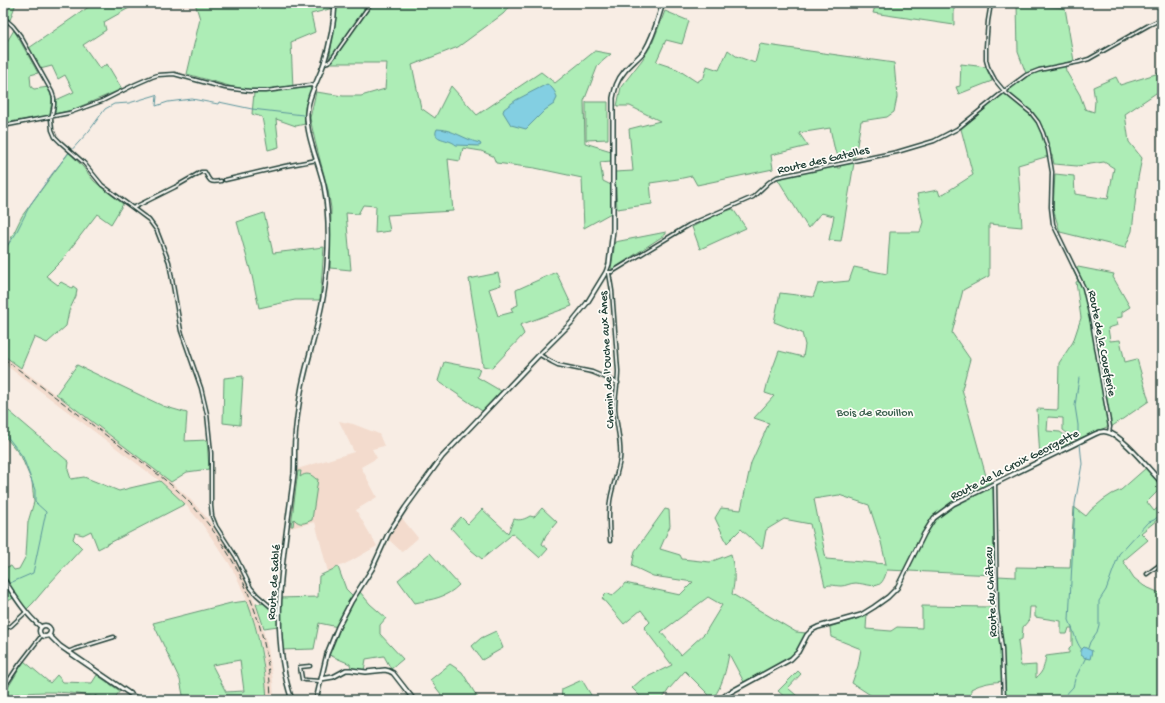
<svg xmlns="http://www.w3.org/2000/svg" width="1165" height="703" font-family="'Gochi Hand',sans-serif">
<rect width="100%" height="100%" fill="#f8ede4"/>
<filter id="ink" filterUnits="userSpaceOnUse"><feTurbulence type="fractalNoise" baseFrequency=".025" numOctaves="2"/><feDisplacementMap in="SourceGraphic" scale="8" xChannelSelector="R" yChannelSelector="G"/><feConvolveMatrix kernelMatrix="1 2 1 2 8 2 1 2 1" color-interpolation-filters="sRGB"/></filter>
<g filter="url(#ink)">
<path fill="#f3dbcd" d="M3 355 171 482 189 498 208 519 229 550 237 563 256 604 268 648 273 681 274 700H267L263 655 259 636 247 601 239 582 229 563 202 524 185 504 160 481 3 363Z
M339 421 353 424 379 434 384 446 372 449 377 458 361 467 377 497 356 510 377 546 351 561 328 572 315 522 290 528 297 469 354 452Z
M401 517 418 538 402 552 388 539 393 528Z"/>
<path fill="#adedb6" stroke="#669575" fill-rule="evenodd" d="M3 3H16L10 20 3 16Z
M88 3H138L104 22 106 30 83 45 100 69 107 64 122 89 72 110 55 114 56 100 74 92 65 75 58 79 52 66 40 69 29 48 90 6Z
M195 3H333V8L311 14 315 32 291 42 293 89 312 87 305 107V124L296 126 276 119 279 147 268 150 262 117 252 114 254 93 187 74 200 19Z
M337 3H513L503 14 458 47 412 65 421 108 435 118 451 86 477 115 541 72 555 83 595 51 611 54 598 65 584 101 585 143 611 151V161L600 162 603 181 611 185V213L584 228 582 178 535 168 496 163 493 156 481 151 463 148 460 161 448 159 453 211 387 215 390 231 375 233 376 206 363 205 358 214 346 213 351 270 330 268 331 208 328 190 315 141 310 118 316 92 343 96H361L385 89 387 63H329Z
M876 3H954V25L873 13Z
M1017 4 1065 8 1074 61 1065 63 1066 71 1080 95 1085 109 1094 112 1095 101 1093 87 1116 77 1120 85 1159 73 1162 78V89L1125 114 1129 142 1142 158 1138 178 1132 231 1125 248 1060 232 1053 209 1055 174 1074 176 1075 194 1108 199 1114 168 1104 162 1077 166 1054 164 1052 155 1018 165 1022 227 989 224V276L963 290 952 333 970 359 962 389 986 476 993 484 995 575 887 570C881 592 874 585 856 583 850 583 846 586 841 586 835 586 832 584 825 586L810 524 784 519 766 530 763 546 762 548 741 529 727 543 715 518 721 508 741 510 751 463 769 423 754 418 774 396 765 393 768 381 779 351 803 357 805 345 802 333 774 322 780 293 813 297 818 284 849 281 854 267 887 274 890 232H920L923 222 917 194 938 190 940 196 973 175 961 129 1001 96 1027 76 1018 52ZM839 495 869 505 881 542 886 564 826 559 814 499Z
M665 11 689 21 682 44 666 40 656 62 677 69 697 82 704 77 707 66 719 70 728 50 736 56 755 63 760 44 894 63 897 97 894 112 887 117 861 121 855 157 841 159 835 151 830 128 799 133 808 146 771 155 773 169 697 185 692 176 678 179 650 183 652 204 617 209 615 172 633 171 629 129 660 121 630 106H617L621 87 642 60 652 44Z
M14 30 38 73 30 75 31 87 34 89 49 87 52 99 50 114 47 116 3 123V47L5 45Z
M961 64 986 67 992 81 959 94 956 87 960 86Z
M586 102H608V139L586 140Z
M69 152 83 167 94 181 123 204 111 224 97 214 61 261 46 276 58 285 61 282 72 288 73 286 77 289 76 296 69 311 66 326 47 343 34 337 21 368 3 355V255L22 216Z
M854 163 841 241 829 240 834 216 821 213 808 228 777 178 838 165 837 168H840L841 165Z
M733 209 746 228 700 249 692 227 720 213Z
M264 213 273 253 324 247 320 300H295L259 308 252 276 237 222Z
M666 232V234L613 269 611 268 615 242Z
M1078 267 1114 274 1113 277 1130 307 1122 312V317L1116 318 1118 325 1108 328 1110 341 1120 340 1125 362 1137 359 1149 401 1111 427H1107L1076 440 1063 430V418L1048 417 1047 431 1060 432 1073 441 1040 458 1037 409 1058 410 1059 363 1073 342 1081 318 1076 282 1078 281 1072 268Z
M556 272 572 306 520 325 524 334 492 368 483 366 469 279 498 273 501 285 489 289 498 316 513 312 511 308 518 305 516 290Z
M444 362 480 369 477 377 501 391 482 411 438 381Z
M77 365 163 406 187 413 185 441 207 440 209 469 187 472 171 482 56 394Z
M243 376 240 425 223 423 224 378Z
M3 406 69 462 68 470 71 479 84 477 119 491 130 488 160 481 185 504 98 549 91 531 83 535 75 533 73 539 82 548 50 583 33 603 26 610 15 597 3 604V587L7 585 4 579 5 578 3 574V568L11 566 14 570 19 569 26 556 28 522 34 502 32 482 21 456 3 434Z
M1146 468 1162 487 1147 502 1154 511 1162 504V519L1157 520 1141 533 1148 540 1123 561 1134 578 1144 586 1162 594V700H1134L1127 695 1123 700H1006L1005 681C993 682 982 683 971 689V700H878L852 683 858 666 861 649 831 637 830 627H829L856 619 867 613 866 629 891 631 897 627 922 628V606L991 607 998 606V576L1016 577V567L1070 568 1074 507 1086 516 1091 510 1103 500 1112 494 1121 490ZM1030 607H1035V617L1061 621V634H1067L1069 628H1072V646L1069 649V653L1046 656C1044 666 1044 671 1036 678V665L1021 666 1018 641 1022 639 1023 627 1029 620Z
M298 471H301L300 477C306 472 311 474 316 479H318L312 520C305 523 300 526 294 519L293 526H291Z
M542 508 557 522 546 535 542 544 548 549 540 558 512 533 509 537 482 559 471 550 451 528 461 517 468 524 482 509 508 533 514 519C520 521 525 519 530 516L534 517Z
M665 509 669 510 670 526 660 549 680 555 682 559 710 562 731 554C734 570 736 578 732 594L796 632 806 633 795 653 787 660 744 682 729 654C726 670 723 684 714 697L710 696 685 671 669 689 662 700H644L632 688 641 680 672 665 644 628 650 622 641 610 624 624 602 598 607 593 612 596 621 588 625 583 680 595 693 582 653 576 632 566 635 551ZM708 597 722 605 705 633 681 655 661 632Z
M430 553 459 585C446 598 433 599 415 603L398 580Z
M338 567 346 589 355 598 360 592 370 604 386 618 380 625V634L403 659 391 669 384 656 366 659 364 671 351 668 350 664 327 654 338 627 319 623 314 649 281 650 278 626 264 628 256 604 269 603 275 609 277 608 278 598 318 597 319 576Z
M247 601C259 633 265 666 267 700H184L180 680 153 623 231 603ZM240 660 244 691 226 692 212 665Z
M496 631 503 648 482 660 472 646 481 638Z
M24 661 50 683 57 675 63 682 92 683 97 675 120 691 113 700 95 698V697C68 691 42 691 15 694L11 698 6 695V691Z
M450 664 462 672 479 700H438L441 694 430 680Z
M798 671 801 674 788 688 797 696 794 700H788L778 691Z
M582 680 594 700H561L562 689Z"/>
<path fill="#83cfe2" stroke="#5b959c" d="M547 84C552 87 556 92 557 98L554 104 545 110 526 129 511 125 503 112 504 109 516 100Z
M437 129C453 129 465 140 480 143L481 145 479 146 456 145C449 138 431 141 437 129Z
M1084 647 1092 651 1090 659 1085 658 1081 655V650Z"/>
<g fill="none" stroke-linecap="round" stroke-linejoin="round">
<path stroke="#5b959c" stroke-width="1" d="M3 257 4 250 15 235 30 205 52 174 68 154 89 131 105 109 114 104 129 103 156 95 157 96 156 106 168 102 192 99 218 104 219 102 252 109 303 115
M3 431 23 457 35 490V502L46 512 33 573 10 583
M1078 440V425L1075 406 1079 378
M1080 444 1082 464 1075 504 1069 620C1074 631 1075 641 1082 650
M3 587H4
M1088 648 1090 642 1097 632 1099 625V601L1106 590 1119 554 1147 523 1154 520 1162 513
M1061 700 1073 687 1075 679 1086 657"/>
<g stroke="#1f3d34" stroke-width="5">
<path id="minor" d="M991 3 988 21 986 47V60L988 67 995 80 1004 91 1031 113 1038 122 1043 133 1048 149 1052 172 1051 207 1053 224 1084 288 1092 322 1105 399 1110 427 1109 432
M3 17 13 26 20 35 52 92 54 98V105L51 119 52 130 55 137 60 142 84 163 102 185 149 220 157 231 169 262 181 331 201 388 207 414 211 453V506L212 516 216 526 236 557 251 588 257 595 279 614
M324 63 328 62 331 60 371 3
M3 126 69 113 102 101 136 84 152 77 158 75 174 74 225 88 250 91H266L311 85 315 86
M225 180 285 166 317 160
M133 208 175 187 201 172H205C210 182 210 183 221 181
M606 272H612L689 225 753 197 769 182 777 177 897 152 934 141 957 129 1003 92 1026 75 1039 70 1079 62 1089 59 1149 25 1162 19
M609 273 612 291 618 371C618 384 615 396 615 408 616 425 622 442 620 459 618 473 612 487 610 501 608 514 609 527 610 541
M540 355 552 362 558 365 592 372 618 383
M995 483 997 610 1002 648 1004 700
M1147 574 1162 563
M3 629 11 626 26 612
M68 652 75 649 114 637
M310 666 300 667 302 679 305 680 320 681
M3 689 19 665 42 635
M3 696 10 700
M96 700V698"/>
</g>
<g stroke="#1f3d34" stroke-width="6">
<path id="tertiary" d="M3 578C14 595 25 614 41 627
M39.5 631a5.5 5.5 0 1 1 11 0a5.5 5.5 0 1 1-11 0Z
M49 635 60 646 139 700
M321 679 333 677 346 670H351L366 672 385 670 389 671 393 673 414 700
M316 700 327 654 338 627 351 602 372 569 388 534 405 508 442 457 539 355 571 323 587 303 606 272 609 264 613 230V98C615 88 617 80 624 72 630 64 639 58 645 50 654 36 658 18 663 3
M720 700 727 694 791 659 798 652 807 635 812 630 818 627 861 615 874 607 888 597 897 588 924 534 934 518 953 504 1095 434C1099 432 1103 431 1107 432 1123 435 1150 471 1162 483"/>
</g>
<g stroke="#1f3d34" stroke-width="6">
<path id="secondary" d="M292 700C267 627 285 549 294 474 295 462 294 450 295 439 296 421 299 403 302 386 309 352 321 319 325 285 329 253 330 218 324 186 319 163 306 136 307 113 308 95 319 79 324 63 330 44 334 23 335 3"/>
</g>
<use href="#minor" stroke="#fdfcf7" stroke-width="2"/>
<use href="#tertiary" stroke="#fdfcf7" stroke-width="3"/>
<use href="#secondary" stroke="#fdfcf7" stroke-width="3"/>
<path stroke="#1f3d34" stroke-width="1" stroke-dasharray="6 3" stroke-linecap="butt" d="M3 358C38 384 73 410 107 436 131 454 155 471 177 490 235 544 269 621 271 700"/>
</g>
</g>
<g text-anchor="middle" stroke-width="3.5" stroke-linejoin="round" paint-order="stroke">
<g font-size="12" fill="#1f3d34" stroke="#fdfcf7">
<text transform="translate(823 159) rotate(-13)" y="4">Route des Gatelles</text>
<text transform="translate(1103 343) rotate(79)" y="4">Route de la Coueferie</text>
<text transform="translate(606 360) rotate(-93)" y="4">Chemin de l'Ouche aux Ânes</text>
<text transform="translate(1014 464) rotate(-27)" y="4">Route de la Croix Georgette</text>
<text transform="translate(273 582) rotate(-86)" y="4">Route de Sablé</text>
<text transform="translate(990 592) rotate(-93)" y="4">Route du Château</text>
</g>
<g font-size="12" fill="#3b604e" stroke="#fdfcf7">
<text x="875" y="416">Bois de Rouillon</text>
</g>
</g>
<rect width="1165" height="703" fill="none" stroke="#fdfcf7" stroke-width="16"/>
<rect x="8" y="8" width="1149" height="687" fill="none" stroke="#1f3d34" stroke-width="1.5" filter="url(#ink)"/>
</svg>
